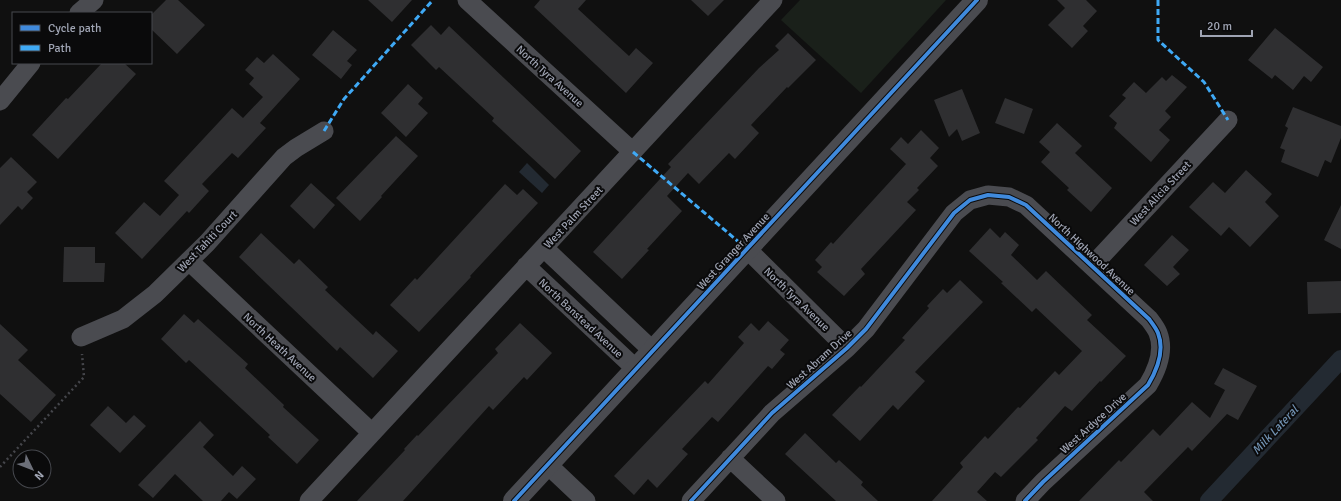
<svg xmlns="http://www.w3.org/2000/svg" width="1341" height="501" font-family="Signika,sans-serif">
<rect width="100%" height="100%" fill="#101010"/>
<path fill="#1a201a" d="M800 0H946L861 93 781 20Z"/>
<path fill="#232a32" d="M527 163 549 185 542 193 519 172Z"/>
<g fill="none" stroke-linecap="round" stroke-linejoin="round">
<path stroke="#232a32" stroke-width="18" d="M1209 501 1341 359"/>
</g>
<path fill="#2f2f31" d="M166 0H178L205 25 177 54 151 29V15Z
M368 0H412L392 22Z
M540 0H586L578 9 629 56 636 48 653 63 626 93 534 7Z
M691 0H724L708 16Z
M1057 0H1086L1097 11 1083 26 1088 31 1072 48 1048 25 1065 8Z
M431 25 441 35 449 26 581 151 555 179 492 121 494 118 439 67 436 70 411 45Z
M1275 28 1323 67 1311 82 1304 76 1293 90 1275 75 1272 79 1248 60Z
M333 30 357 50 347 61 352 65 341 79 312 55Z
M788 33 816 60 788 88 787 87 751 125 759 133 735 159 729 153 699 184 688 173 667 196 682 211 647 249 649 250 622 279 593 252 671 167 668 164 759 68 779 50 775 46Z
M273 54 300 79 260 123 266 128 238 158 232 153 202 184 209 191 189 213 187 211 142 259 115 233 144 202 160 216 179 195 164 181 232 108 243 118 263 97 249 84 254 78 245 70 257 57 264 63Z
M102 63H124L136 74 58 159 32 135 66 98 68 99Z
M1172 75 1187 87 1165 111 1171 117 1159 130 1170 140 1151 162 1114 128 1117 123 1109 116 1126 98 1122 95 1134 82 1146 93 1162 77 1166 81Z
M408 84 423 98 418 104 428 113 406 137 381 113Z
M962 89 980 133 962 141 957 129 949 137 934 100Z
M1005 98 1033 109 1024 134 995 123Z
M1293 107 1341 126V138L1331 163 1325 160 1318 177 1281 162 1285 150 1280 148 1288 128 1285 126Z
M1057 123 1082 146 1075 153 1112 188 1091 212 1067 190 1069 188 1041 162 1050 152 1039 142Z
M921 130 939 148 930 158 938 166 917 188 919 190 907 202 916 210 861 269 865 274 844 296 817 272 822 267 815 260 831 242 833 244 906 164 890 149 901 137 908 144Z
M396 136 418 156 381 196 382 197 360 221 336 198Z
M11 157 37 182 27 192 33 198 22 210 18 206 0 225V168Z
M1246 170 1272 194 1265 202 1279 216 1250 247 1229 227 1221 236 1189 207 1213 182 1225 193Z
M311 183 335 205 314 229 290 206Z
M505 184 517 195 523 189 538 203 470 276 471 277 419 332 390 305 415 278 417 280Z
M1341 205V249L1324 240Z
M990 228 1000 238 1005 232 1019 245 1011 255 1037 280 1046 271 1092 315 1087 320 1126 356 1101 382 1100 381 1072 411 1065 406 1036 438 1038 440 1001 477 995 472 977 492 987 501H932L963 467 960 463 985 436 988 439 1018 407 1020 408 1055 371 1059 375 1082 351 1036 308 1032 312 1001 283 1003 282 969 251Z
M261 233 294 264 299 259 328 287 325 290 373 335 376 331 398 351 373 378 340 347 337 351 239 257Z
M1172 235 1189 250 1173 267 1180 274 1167 286 1144 265Z
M64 247H95V263H105L104 282H63Z
M960 280 983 302 915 372 925 381 898 410 893 405 860 441 832 415 860 386 861 387 905 340 902 338 929 308 927 306 943 289 947 293Z
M1341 281V313L1308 314 1307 282Z
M184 314 194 323 198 319 248 364 245 368 284 405 283 407 319 440 297 464 268 437 270 435 189 360 186 363 161 339Z
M768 321 789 340 780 350 785 354 772 369 768 366 718 422 712 417 682 449 688 454 657 488 648 479 634 495 614 476 705 381 708 384 744 343 738 337 751 323 759 331Z
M520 323 552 353 527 380 524 377 493 410 489 406 403 501H357L405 450 404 449 417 435 418 436 498 353 495 349Z
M0 324 28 350 18 360 56 395 31 422 0 394Z
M1223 368 1257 386 1238 420 1227 414 1192 451 1188 447 1144 492 1153 501H1079L1119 460 1121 462 1153 429 1160 436 1192 402 1210 418 1225 390 1214 384Z
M108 406 126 423 134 415 146 426 120 453 90 425Z
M200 421 214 435 203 447 233 476 242 466 256 479 237 499 229 492 221 501H203L175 474 153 498 138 485Z
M805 433 836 463 839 460 863 482 861 485 878 501H836L785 454Z"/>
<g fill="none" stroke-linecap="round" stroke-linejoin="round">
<path stroke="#45464b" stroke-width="2.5" stroke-dasharray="2 3" stroke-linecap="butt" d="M0 467 84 377 82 354"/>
<path stroke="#4a4b50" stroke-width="19" d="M467 0 633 152
M79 13 94 0
M0 101 31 63
M544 248 653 351
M747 249 847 348
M189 261 372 433
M526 266 636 369
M1092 266 1228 120
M81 337 123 319 155 294 207 243 284 157 296 148 324 131
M730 458 776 501
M548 465 586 501
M309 501 773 0
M691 501 772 413 847 348 866 329 954 213 970 200 988 195 1009 197 1026 205 1149 319C1152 323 1156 328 1158 333 1165 351 1157 370 1148 385L1043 482 1025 501"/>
<path stroke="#4a4b50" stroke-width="22" d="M514 501 977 0"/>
<path stroke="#3fa9f5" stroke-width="3" stroke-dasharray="6 3" stroke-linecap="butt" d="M1158 0V40L1204 82 1228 120
M324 131 344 99 433 0
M633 152 747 249"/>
<g stroke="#0a0a0b" stroke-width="6">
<path id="cycleway" d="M514 501 977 0
M691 501 772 413 847 348 866 329 954 213 970 200 988 195 1009 197 1026 205 1149 319C1152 323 1156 328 1158 333 1165 351 1157 370 1148 385L1043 482 1025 501"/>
</g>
<use href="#cycleway" stroke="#408adc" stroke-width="4"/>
</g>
<g text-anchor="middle" stroke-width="4" stroke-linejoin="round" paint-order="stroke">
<g font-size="11" fill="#9fa4b3" stroke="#0a0a0b">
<text transform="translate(550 76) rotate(42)" y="4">North Tyra Avenue</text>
<text transform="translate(1160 193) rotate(-47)" y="4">West Alicia Street</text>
<text transform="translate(573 217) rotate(-47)" y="4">West Palm Street</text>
<text transform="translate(207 241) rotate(-46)" y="4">West Tahiti Court</text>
<text transform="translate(733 251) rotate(-47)" y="4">West Granger Avenue</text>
<text transform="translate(1092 254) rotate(43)" y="4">North Highwood Avenue</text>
<text transform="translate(797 299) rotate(44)" y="4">North Tyra Avenue</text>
<text transform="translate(581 318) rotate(43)" y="4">North Banstead Avenue</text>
<text transform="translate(280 347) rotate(43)" y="4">North Heath Avenue</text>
<text transform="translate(819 359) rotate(-42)" y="4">West Abram Drive</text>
<text transform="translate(1093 423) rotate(-42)" y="4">West Ardyce Drive</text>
</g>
<g font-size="12" font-style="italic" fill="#7192b2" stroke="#0a0a0b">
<text transform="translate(1275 430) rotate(-47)" y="4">Milk Lateral</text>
</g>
</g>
<rect x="12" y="12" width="140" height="52" fill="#0a0a0b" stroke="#46484e"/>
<rect x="20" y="25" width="20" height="6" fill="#408adc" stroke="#46484e"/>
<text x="48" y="32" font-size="12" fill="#9fa4b3">Cycle path</text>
<rect x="20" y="45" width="20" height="6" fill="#3fa9f5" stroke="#46484e"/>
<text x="48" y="52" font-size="12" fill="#9fa4b3">Path</text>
<g transform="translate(32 469) rotate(133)"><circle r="19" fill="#0a0a0b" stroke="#46484e"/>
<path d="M0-3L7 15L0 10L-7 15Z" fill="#6d707a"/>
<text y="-6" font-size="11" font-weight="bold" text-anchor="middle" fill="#9fa4b3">N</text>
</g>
<path d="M1201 30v6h51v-6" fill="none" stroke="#9fa4b3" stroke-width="2"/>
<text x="1207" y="30" font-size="12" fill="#9fa4b3" stroke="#0a0a0b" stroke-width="3" paint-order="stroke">20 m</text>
</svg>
